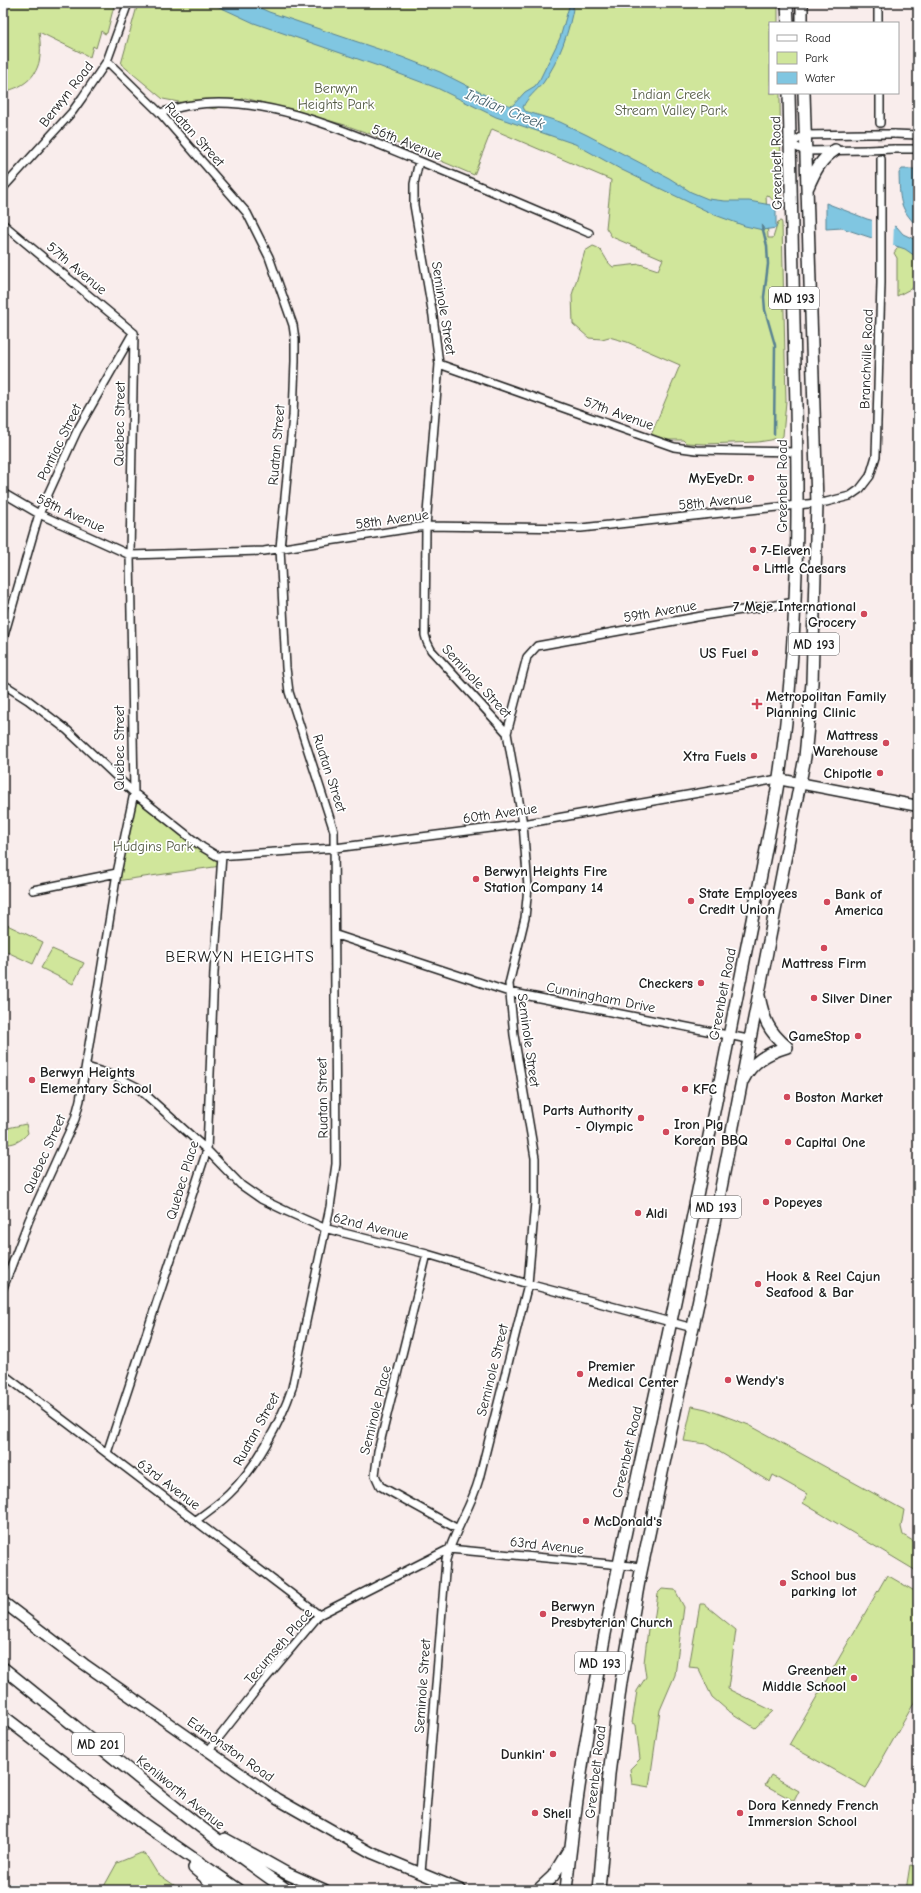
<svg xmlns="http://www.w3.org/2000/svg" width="921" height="1893" font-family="'Comic Neue',sans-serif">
<rect width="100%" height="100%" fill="#f9edec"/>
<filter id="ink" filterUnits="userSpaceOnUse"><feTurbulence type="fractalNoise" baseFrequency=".025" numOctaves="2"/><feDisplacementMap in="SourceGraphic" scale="8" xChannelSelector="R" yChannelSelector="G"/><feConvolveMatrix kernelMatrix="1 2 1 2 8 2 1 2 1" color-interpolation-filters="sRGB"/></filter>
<g filter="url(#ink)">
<path fill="#d0e69b" stroke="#76815c" d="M3 3H114V6L107 33 105 34 101 31 96 48 93 46 90 57 39 32C42 55 42 75 18 87 11 90 7 90 3 97Z
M138 3H778V23H770V93H780L781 204H776L769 196 766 195 768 238H773L778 222 781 221 782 223 786 401 783 436 779 440 776 438 771 440 758 442 705 444 686 443 683 440H665L651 435 680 365 627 342 609 337 602 339 589 338 573 324 572 295 585 251 593 246C605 249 604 261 613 267L640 264 658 270 663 259 612 237 606 228 611 180 492 129 474 175 413 149 345 125 245 98 215 109 163 99 121 64Z
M902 242 918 250V285L897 296V258L894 253Z
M134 793 217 856 221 866 116 881Z
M3 923 43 942 33 964 3 950Z
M52 949 84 963 73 984 41 968Z
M26 1124 28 1133C21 1141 14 1145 3 1144V1129Z
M692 1406 706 1409 749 1425 904 1510 901 1527 903 1535 918 1544V1572L803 1503 807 1494 773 1475 770 1482 706 1444 684 1441Z
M887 1575 918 1593V1696L866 1788 789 1745Z
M662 1589 675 1590 684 1607 675 1675 660 1710 649 1787 632 1784 630 1769 640 1759 636 1725 632 1723 637 1691 646 1677 644 1663 648 1629 654 1621 658 1593Z
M700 1604H704L736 1630 728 1689 773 1711 755 1728 727 1710 712 1697 698 1668 689 1667Z
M771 1775 799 1791 794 1801 765 1785Z
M141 1853 146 1855 157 1873 181 1890H102L117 1863Z
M910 1865 918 1867V1890H906Z"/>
<path fill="#80c6e1" stroke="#588292" d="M211 3H249L269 12 402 57 440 72 499 102 512 106 525 92 535 86 540 79 560 38 570 3H574C570 30 559 61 543 83 536 91 527 98 523 107L525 111 560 122 587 135 669 178 691 192 708 199 725 201H749L776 206V228L763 230 745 226 715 215 622 170 575 144 496 117 437 88 381 67 254 23Z
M902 169H918V227C898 207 900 199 899 173Z
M826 203 867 219 897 227 903 234 918 241V258L905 249 842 228 826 229Z"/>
<path fill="#f9edec" d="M872 218 894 224 893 248 872 240Z"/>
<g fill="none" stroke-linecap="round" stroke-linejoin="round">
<path stroke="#588292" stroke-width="2.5" d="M762 226 767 246 768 264 764 297 765 310 775 345 774 434"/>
<path stroke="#cdc3c2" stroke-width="7" stroke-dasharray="7 3.5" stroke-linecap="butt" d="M880 123 881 159"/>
<g stroke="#1c1c1c" stroke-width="10">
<path id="street" d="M878 3V23
M107 61 160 113 247 213 269 257 293 325 295 339V361L293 416 280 548 286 668 289 692 334 831 336 1164 330 1207 292 1388C281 1422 255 1469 229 1494 219 1504 207 1512 195 1521
M880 93V123
M160 113C170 110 181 106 192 105 267 93 357 136 424 163 480 186 534 209 589 233
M894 134 918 135
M790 144 805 135 866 134
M790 144 805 151 867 150
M894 149H918
M419 161 414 184V205L433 316 439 364 426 526 425 635 427 642 431 650 507 733 523 824 528 887 525 918 509 984 514 1035 535 1158V1202L528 1284 479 1479C471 1508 454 1530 446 1560L421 1873
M3 188 72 112 82 98 107 61 128 3
M3 224 134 333
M439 364 674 447 696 450 797 452
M3 493 39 514 130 555 264 551 426 526 581 528 826 502 850 496 860 489 870 476 876 456 881 283V159
M3 639 39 514 77 431 133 333
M3 684 28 700 67 730 134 793 202 847 217 856 335 848 523 824 778 779
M507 733 527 657 537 646 702 616 796 602
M33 890 117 873
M336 935 509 992 748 1039
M87 1067 115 1076 137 1087 207 1150 241 1185 261 1199 288 1212 324 1228 427 1254 528 1284 693 1328
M427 1254 378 1451 375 1475 380 1486 456 1528
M3 1288 29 1220 75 1119 80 1100 117 873 134 793 130 555 134 333
M3 1374 319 1615
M107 1453 207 1150 214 972 222 855
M209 1750 257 1689 319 1615 449 1549 642 1567"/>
</g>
<g stroke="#1c1c1c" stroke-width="13">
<path id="secondary" d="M778 779 918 806
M3 1602 84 1664 277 1799 372 1853 461 1890"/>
</g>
<g stroke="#1c1c1c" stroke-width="14">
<path id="primary" d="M787 3 788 23
M802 3V23
M808 187C815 171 820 160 835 150
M759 996C764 1020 768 1031 787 1047
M743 1080C752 1062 767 1053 787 1047
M3 1668C97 1743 188 1822 287 1890
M3 1716 142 1823 239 1890
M225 1839 286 1873 324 1890
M194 1868 220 1890
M538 1890 553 1876 568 1851
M566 1890C583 1726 618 1565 653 1405 685 1259 714 1112 743 966 755 903 769 840 779 777 799 641 799 504 795 367 793 276 791 184 789 93
M599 1890 609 1774 621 1682 639 1581 704 1275 805 757 812 683 817 503 804 93"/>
</g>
<use href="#street" stroke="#fff" stroke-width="7"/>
<use href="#secondary" stroke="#fff" stroke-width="10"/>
<use href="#primary" stroke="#fff" stroke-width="11"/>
<g stroke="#1c1c1c" stroke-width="10" stroke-linecap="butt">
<path id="street-bridge" d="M866 134H894
M867 150 894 149"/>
</g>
<use href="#street-bridge" stroke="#fff" stroke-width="7"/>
</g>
</g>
<g fill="#d1495b" stroke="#fff" stroke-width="1.5">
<circle cx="751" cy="478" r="4"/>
<circle cx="753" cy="550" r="4"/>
<circle cx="756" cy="568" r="4"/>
<circle cx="864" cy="614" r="4"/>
<circle cx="755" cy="653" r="4"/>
<path d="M755 698h4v4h4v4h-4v4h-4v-4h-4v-4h4z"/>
<circle cx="886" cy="743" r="4"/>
<circle cx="754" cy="756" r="4"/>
<circle cx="880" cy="773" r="4"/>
<circle cx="476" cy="879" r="4"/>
<circle cx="691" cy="901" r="4"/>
<circle cx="827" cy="902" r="4"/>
<circle cx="824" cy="948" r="4"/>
<circle cx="701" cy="983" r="4"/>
<circle cx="814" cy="998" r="4"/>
<circle cx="858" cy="1036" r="4"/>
<circle cx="32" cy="1080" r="4"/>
<circle cx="685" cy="1089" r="4"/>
<circle cx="787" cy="1097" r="4"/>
<circle cx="641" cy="1118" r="4"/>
<circle cx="666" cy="1132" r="4"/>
<circle cx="788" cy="1142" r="4"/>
<circle cx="766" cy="1202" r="4"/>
<circle cx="638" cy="1213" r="4"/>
<circle cx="758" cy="1284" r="4"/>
<circle cx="580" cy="1374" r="4"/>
<circle cx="728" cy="1380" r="4"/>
<circle cx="586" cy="1521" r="4"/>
<circle cx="783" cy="1583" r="4"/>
<circle cx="543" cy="1614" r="4"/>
<circle cx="854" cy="1678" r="4"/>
<circle cx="553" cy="1754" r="4"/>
<circle cx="535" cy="1813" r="4"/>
<circle cx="740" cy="1813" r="4"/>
</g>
<g text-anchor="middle" stroke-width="3.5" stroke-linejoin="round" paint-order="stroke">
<g fill="#fff" stroke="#606060" stroke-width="1">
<rect x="769" y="287" width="50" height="22" rx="3"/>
<rect x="789" y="633" width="50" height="22" rx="3"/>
<rect x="691" y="1196" width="50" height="22" rx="3"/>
<rect x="575" y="1652" width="50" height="22" rx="3"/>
<rect x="72" y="1733" width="52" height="22" rx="3"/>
</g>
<g font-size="13" font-weight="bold" fill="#1c1c1c">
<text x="794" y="303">MD 193</text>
<text x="814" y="649">MD 193</text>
<text x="716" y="1212">MD 193</text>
<text x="600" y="1668">MD 193</text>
<text x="98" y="1749">MD 201</text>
</g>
<g font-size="14" fill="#525942" stroke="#fff">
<text x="336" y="93">Berwyn<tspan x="336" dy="16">Heights Park</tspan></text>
<text x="671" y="99">Indian Creek<tspan x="671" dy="16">Stream Valley Park</tspan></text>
<text x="153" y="851">Hudgins Park</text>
</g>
<g font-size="14" fill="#1c1c1c" stroke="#fff">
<text transform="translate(66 94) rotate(-52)" y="5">Berwyn Road</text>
<text transform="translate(195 134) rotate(48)" y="5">Ruatan Street</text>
<text transform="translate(407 142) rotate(22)" y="5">56th Avenue</text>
<text transform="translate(776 163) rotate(-91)" y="5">Greenbelt Road</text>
<text transform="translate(77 268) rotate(40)" y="5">57th Avenue</text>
<text transform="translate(444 308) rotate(81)" y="5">Seminole Street</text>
<text transform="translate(866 359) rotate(-88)" y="5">Branchville Road</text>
<text transform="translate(619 413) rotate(20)" y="5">57th Avenue</text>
<text transform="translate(119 424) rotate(-89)" y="5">Quebec Street</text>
<text transform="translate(59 442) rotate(-64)" y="5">Pontiac Street</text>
<text transform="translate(276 445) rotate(-85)" y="5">Ruatan Street</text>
<text transform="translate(782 486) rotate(-90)" y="5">Greenbelt Road</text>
<text transform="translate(715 501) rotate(-6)" y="5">58th Avenue</text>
<text transform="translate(71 513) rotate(25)" y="5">58th Avenue</text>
<text transform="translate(392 519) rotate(-8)" y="5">58th Avenue</text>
<text transform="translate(660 611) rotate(-10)" y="5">59th Avenue</text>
<text transform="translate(477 681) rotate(47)" y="5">Seminole Street</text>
<text transform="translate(119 748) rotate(-90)" y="5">Quebec Street</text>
<text transform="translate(330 773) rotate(72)" y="5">Ruatan Street</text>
<text transform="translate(500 813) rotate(-8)" y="5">60th Avenue</text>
<text transform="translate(722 994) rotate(-79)" y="5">Greenbelt Road</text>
<text transform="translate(601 997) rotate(11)" y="5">Cunningham Drive</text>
<text transform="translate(529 1040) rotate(82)" y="5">Seminole Street</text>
<text transform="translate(322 1098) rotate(-91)" y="5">Ruatan Street</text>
<text transform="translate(44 1154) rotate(-66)" y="5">Quebec Street</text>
<text transform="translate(182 1180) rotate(-73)" y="5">Quebec Place</text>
<text transform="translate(371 1226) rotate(14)" y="5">62nd Avenue</text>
<text transform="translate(492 1370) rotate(-76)" y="5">Seminole Street</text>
<text transform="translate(375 1410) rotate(-76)" y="5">Seminole Place</text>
<text transform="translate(256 1429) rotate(-61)" y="5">Ruatan Street</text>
<text transform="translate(627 1452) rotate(-77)" y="5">Greenbelt Road</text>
<text transform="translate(169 1484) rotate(37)" y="5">63rd Avenue</text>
<text transform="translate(547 1545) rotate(6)" y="5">63rd Avenue</text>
<text transform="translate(278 1646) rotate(-49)" y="5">Tecumseh Place</text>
<text transform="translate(422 1686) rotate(-86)" y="5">Seminole Street</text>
<text transform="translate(231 1749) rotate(35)" y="5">Edmonston Road</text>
<text transform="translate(595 1772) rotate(-83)" y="5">Greenbelt Road</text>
<text transform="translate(181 1792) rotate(39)" y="5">Kenilworth Avenue</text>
</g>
<g font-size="14" font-weight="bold" fill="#1c1c1c" stroke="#fff" text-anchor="start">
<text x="743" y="483" text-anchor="end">MyEyeDr.</text>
<text x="761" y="555">7-Eleven</text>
<text x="764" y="573">Little Caesars</text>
<text x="856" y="611" text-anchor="end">7 Meje International<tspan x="856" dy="16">Grocery</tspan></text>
<text x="747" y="658" text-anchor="end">US Fuel</text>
<text x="766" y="701">Metropolitan Family<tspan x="766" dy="16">Planning Clinic</tspan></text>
<text x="878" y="740" text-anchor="end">Mattress<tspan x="878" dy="16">Warehouse</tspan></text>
<text x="746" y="761" text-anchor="end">Xtra Fuels</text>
<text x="872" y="778" text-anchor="end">Chipotle</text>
<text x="484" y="876">Berwyn Heights Fire<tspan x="484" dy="16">Station Company 14</tspan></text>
<text x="699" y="898">State Employees<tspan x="699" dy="16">Credit Union</tspan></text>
<text x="835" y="899">Bank of<tspan x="835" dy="16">America</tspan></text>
<text x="824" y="968" text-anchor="middle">Mattress Firm</text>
<text x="693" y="988" text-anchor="end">Checkers</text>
<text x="822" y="1003">Silver Diner</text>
<text x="850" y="1041" text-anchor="end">GameStop</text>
<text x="40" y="1077">Berwyn Heights<tspan x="40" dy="16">Elementary School</tspan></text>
<text x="693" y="1094">KFC</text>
<text x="795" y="1102">Boston Market</text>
<text x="633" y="1115" text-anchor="end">Parts Authority<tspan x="633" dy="16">- Olympic</tspan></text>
<text x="674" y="1129">Iron Pig<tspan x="674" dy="16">Korean BBQ</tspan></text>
<text x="796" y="1147">Capital One</text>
<text x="774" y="1207">Popeyes</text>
<text x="646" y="1218">Aldi</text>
<text x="766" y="1281">Hook &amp; Reel Cajun<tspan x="766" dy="16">Seafood &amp; Bar</tspan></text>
<text x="588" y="1371">Premier<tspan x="588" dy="16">Medical Center</tspan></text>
<text x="736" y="1385">Wendy's</text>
<text x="594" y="1526">McDonald's</text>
<text x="791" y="1580">School bus<tspan x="791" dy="16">parking lot</tspan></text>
<text x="551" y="1611">Berwyn<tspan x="551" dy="16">Presbyterian Church</tspan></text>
<text x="846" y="1675" text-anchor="end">Greenbelt<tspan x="846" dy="16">Middle School</tspan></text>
<text x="545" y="1759" text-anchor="end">Dunkin'</text>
<text x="748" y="1810">Dora Kennedy French<tspan x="748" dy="16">Immersion School</tspan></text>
<text x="543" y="1818">Shell</text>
</g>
<g font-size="15" font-style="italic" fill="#44606b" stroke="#fff">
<text transform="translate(505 109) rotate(22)" y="5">Indian Creek</text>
</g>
<g font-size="16" letter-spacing="1" fill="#1c1c1c" stroke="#fff">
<text x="240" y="962">BERWYN HEIGHTS</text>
</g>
</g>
<rect width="921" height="1893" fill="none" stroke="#fff" stroke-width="16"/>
<rect x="8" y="8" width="905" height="1877" fill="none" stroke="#1c1c1c" stroke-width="1.5" filter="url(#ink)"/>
<rect x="769" y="22" width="130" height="72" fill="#ffffff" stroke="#a4a4a4"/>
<rect x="777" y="35" width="20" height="6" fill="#ffffff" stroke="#a4a4a4"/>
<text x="805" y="42" font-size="12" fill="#1c1c1c">Road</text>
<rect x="777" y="52" width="20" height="12" fill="#d0e69b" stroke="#a4a4a4"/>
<text x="805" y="62" font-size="12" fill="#1c1c1c">Park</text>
<rect x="777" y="72" width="20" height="12" fill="#80c6e1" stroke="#a4a4a4"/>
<text x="805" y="82" font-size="12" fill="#1c1c1c">Water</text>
</svg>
